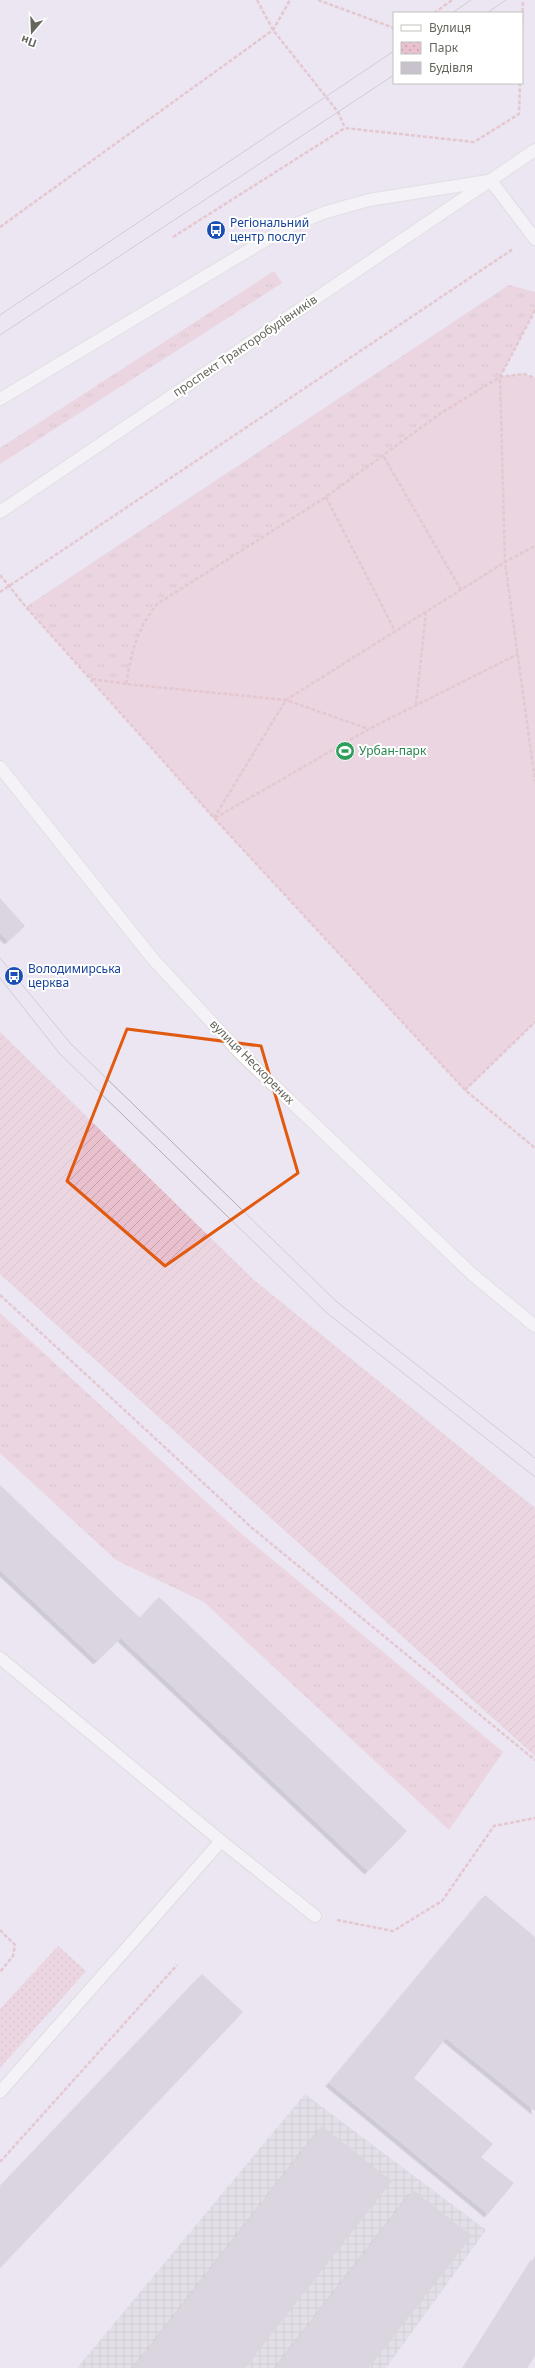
<svg xmlns="http://www.w3.org/2000/svg" width="535" height="2368" font-family="'Noto Sans',sans-serif">
<defs>
<pattern id="industrial-grid" width="8" height="8" patternUnits="userSpaceOnUse"><rect width="8" height="8" fill="#dad8df"/><path d="M0 4h8M4 0v8" fill="none" stroke="#b4b3b8"/></pattern>
<pattern id="grass-tufts" width="24" height="20" patternUnits="userSpaceOnUse"><rect width="24" height="20" fill="#e9c1ce"/><path d="M3 7l-1-3M5 7V3M7 7l1-3M15 17l-1-3M17 17v-4M19 17l1-3" fill="none" stroke="#c0a1aa"/></pattern>
<pattern id="park-dots" width="8" height="8" patternUnits="userSpaceOnUse"><rect width="8" height="8" fill="#e9c1ce"/><path d="M2 2h.1M6 6h.1" fill="none" stroke="#c0a1aa" stroke-width="1.8" stroke-linecap="round"/></pattern>
<pattern id="garden-furrows" width="10" height="10" patternUnits="userSpaceOnUse"><rect width="10" height="10" fill="#e9c1ce"/><path d="M-1 1l2-2M0 10L10 0M9 11l2-2" fill="none" stroke="#c0a1aa"/></pattern>
<filter id="shadow"><feDropShadow dx="-3.5" dy="3.5" stdDeviation="0" flood-color="#0004"/></filter>
</defs>
<rect width="100%" height="100%" fill="#ebe6f1"/>
<path fill="url(#industrial-grid)" d="M305 2094 486 2230 386 2368H77Z"/>
<path fill="url(#grass-tufts)" d="M274 271 282 283 0 464V448Z
M509 285 535 292V310L500 377 441 413 326 497 157 604C136 631 132 651 126 684L91 679 26 607Z
M0 1313 238 1531 503 1752 449 1830 204 1602 116 1560 0 1453Z"/>
<path fill="url(#park-dots)" d="M58 1946 86 1971 0 2068V2009Z"/>
<path fill="url(#garden-furrows)" d="M0 1032 254 1280 535 1508V1756L0 1274Z"/>
<path fill="#e9c1ce" d="M524 374 535 378V1022L465 1090 214 818 91 679 126 684C133 651 136 632 157 604L326 497 441 413 500 377Z"/>
<path fill="#c7c2cc" filter="url(#shadow)" d="M0 898 25 926 8 941 0 933Z
M0 1485 140 1618 159 1597 407 1831 368 1871 121 1638 97 1661 0 1570Z
M485 1895 535 1937V2111L446 2038 414 2078 493 2144 481 2157 514 2183 488 2214 329 2083Z
M202 1974 243 2012 0 2268V2186Z
M322 2126 392 2181 245 2368H133Z
M413 2190 472 2236 369 2368H275Z
M535 2256V2356L527 2368H464Z"/>
<g fill="none" stroke-linecap="round" stroke-linejoin="round">
<g stroke="#d1d3cc" stroke-width="14">
<path id="service" d="M491 181 535 239
M0 1658 221 1841 315 1916
M0 2092 221 1841"/>
</g>
<g stroke="#d6d9d0" stroke-width="14">
<path id="secondary" d="M0 399 286 228 326 212 369 200 488 181
M0 512 535 150
M0 767 153 959 241 1054 473 1275 535 1326"/>
</g>
<path stroke="#dca3a7" stroke-width="2.5" stroke-dasharray="4 2" stroke-linecap="butt" d="M257 0 273 30 338 112 345 128
M318 0 394 28
M434 13 452 0
M522 30 523 0
M0 227 273 30 290 0
M173 237 345 128 474 142 519 114 520 83
M535 310 500 377 505 562 535 781
M384 457 461 590
M326 497 395 631
M0 575 26 607 214 818 465 1090 535 1148
M0 592 513 249
M92 679 126 684 286 700 369 729
M126 684C132 651 136 631 157 604L326 497 441 413 500 377 524 374 535 378
M416 705 426 612
M214 818 286 700 505 562 535 546
M215 818 369 729 518 654
M465 1090 535 1022
M0 1295 252 1528 535 1760
M337 1920 393 1931 442 1901 494 1826 535 1818
M0 1930 15 1945 13 1956 0 1972
M0 2162 177 1965"/>
<use href="#service" stroke="#fff" stroke-width="12"/>
<use href="#secondary" stroke="#fff" stroke-width="12"/>
<path stroke="#aeafac" stroke-width="1" d="M452 13 471 0
M487 13 506 0
M0 315 394 51
M0 335 394 75
M0 958 71 1044 337 1302 535 1458
M0 978 60 1054 327 1313 535 1477"/>
</g>
<path d="M0 0H535V2368H0ZM127 1029 261 1046 298 1173 165 1266 67 1181Z" fill="#ebe6f1" fill-opacity=".55" fill-rule="evenodd"/>
<path fill="none" stroke="#e15a10" stroke-width="3" stroke-linejoin="round" d="M127 1029 261 1046 298 1173 165 1266 67 1181Z"/>
<defs>
<g id="bus-disc" transform="scale(1)"><circle r="9.5" fill="#1a4fb4" stroke="#fff"/><path d="M-5-6H5V4H4V6H2V4H-2V6H-4V4H-5ZM-3.5-4V0h7V-4ZM-3.5 1.2v1.5H-2V1.2ZM2 1.2v1.5H3.5V1.2Z" fill="#fff"/></g>
<g id="stadium-disc" transform="scale(1)"><circle r="9.5" fill="#2e9e5b" stroke="#fff"/><path d="M0-5a6.5 5 0 1 0 0 10a6.5 5 0 1 0 0-10ZM-3.5-1.8h7v3.6h-7Z" fill="#fff"/></g>
</defs>
<g fill-rule="evenodd">
<use href="#bus-disc" x="216" y="230"/>
<use href="#stadium-disc" x="345" y="751"/>
<use href="#bus-disc" x="14" y="976"/>
</g>
<g text-anchor="middle" stroke-width="4" stroke-linejoin="round" paint-order="stroke">
<g font-size="12" fill="#164399" stroke="#fff" text-anchor="start">
<text x="230" y="227">Регіональний<tspan x="230" dy="14">центр послуг</tspan></text>
<text x="28" y="973">Володимирська<tspan x="28" dy="14">церква</tspan></text>
</g>
<g font-size="12" fill="#65675d" stroke="#fff">
<text transform="translate(245 346) rotate(-34)" y="4">проспект Тракторобудівників</text>
<text transform="translate(252 1062) rotate(45)" y="4">вулиця Нескорених</text>
</g>
<g font-size="12" fill="#27864d" stroke="#fff" text-anchor="start">
<text x="359" y="755">Урбан-парк</text>
</g>
</g>
<rect x="393" y="12" width="130" height="72" fill="#ffffff" stroke="#c1c2be"/>
<rect x="401" y="25" width="20" height="6" fill="#ffffff" stroke="#c1c2be"/>
<text x="429" y="32" font-size="12" fill="#65675d">Вулиця</text>
<rect x="401" y="42" width="20" height="12" fill="url(#park-dots)" stroke="#c1c2be"/>
<text x="429" y="52" font-size="12" fill="#65675d">Парк</text>
<rect x="401" y="62" width="20" height="12" fill="#c7c2cc" stroke="#c1c2be"/>
<text x="429" y="72" font-size="12" fill="#65675d">Будівля</text>
<g transform="translate(32 32) rotate(199)" stroke="#ffffff" stroke-width="3" paint-order="stroke">
<path d="M0-3L7 15L0 10L-7 15Z" fill="#65675d"/>
<text y="-6" font-size="11" font-weight="bold" text-anchor="middle" fill="#65675d">Пн</text>
</g>
</svg>
